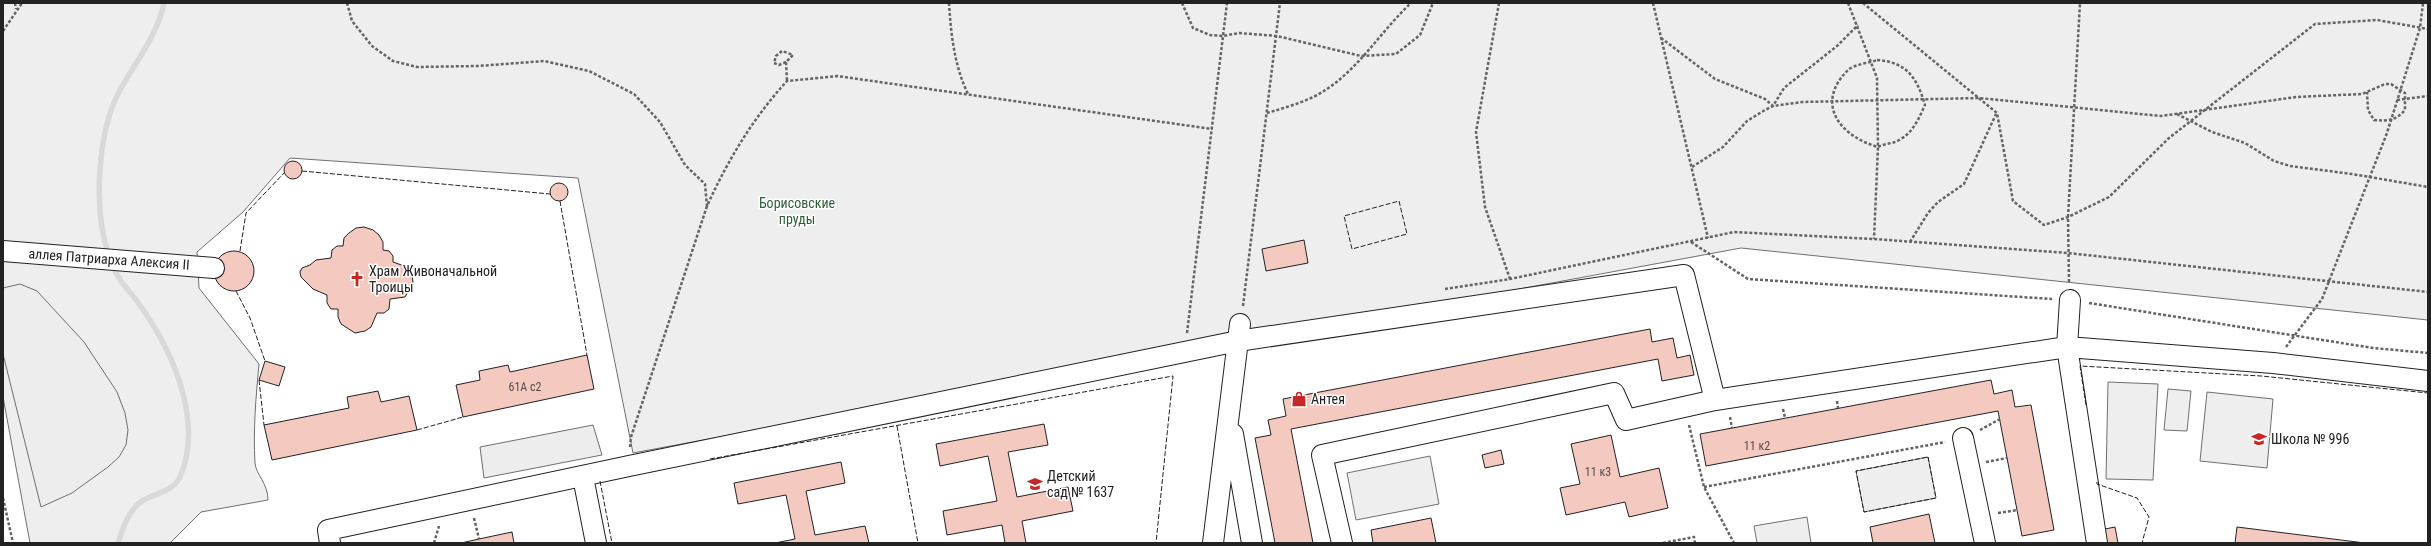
<svg xmlns="http://www.w3.org/2000/svg" width="2431" height="546" font-family="'Roboto Condensed',sans-serif">
<rect width="100%" height="100%" fill="#fff"/>
<path fill="#eee" stroke="#6f6f6f" d="M3 3H2428V320L1741 248 633 453 578 178 290 158 243 212 197 252 199 288 259 364C256 396 253 430 255 463 256 475 268 483 268 500L201 512 170 543H30L3 397Z
M2108 382 2158 384 2153 480 2106 479Z
M2168 389 2191 391 2187 431 2164 430Z
M2207 392 2273 399 2267 468 2200 461Z
M1430 456 1439 504 1356 520 1347 473Z
M1928 457 1936 498 1864 512 1856 471Z
M1807 517 1811 543H1757L1754 526Z"/>
<path fill="#ededed" stroke="#6f6f6f" d="M20 284 37 291 84 342 117 392 125 413 128 430 126 445 119 457 108 467 72 493 41 507 3 354V288Z
M593 425 602 455 484 478 480 447Z"/>
<g fill="none" stroke-linecap="round" stroke-linejoin="round">
<path stroke="#d9d9d9" stroke-width="5.5" d="M109 256C93 210 97 132 120 90 135 63 158 34 164 3
M112 264C120 285 133 293 144 311 175 356 203 424 180 477 174 491 153 494 142 501 128 511 123 528 118 543"/>
</g>
<path fill="#f3c9c0" stroke="#222" d="M284 170a9 9 0 1 1 18 0a9 9 0 1 1-18 0Z
M550 192a9 9 0 1 1 18 0a9 9 0 1 1-18 0Z
M364 227 373 230 379 235 383 242V250L389 251 393 256V262L407 267 412 274 413 282 405 297 390 299 389 309 384 313H377L371 327 365 331 355 333 341 324 338 317V309H331L327 303V295L313 289 301 277 300 272 302 268 310 265 316 260 331 258 332 250 337 246H343L344 238 349 233 356 228Z
M1304 240 1308 263 1266 271 1262 249Z
M214 271a20 20 0 1 1 40 0a20 20 0 1 1-40 0Z
M1650 329 1652 342 1673 338 1677 358 1690 355 1694 375 1662 381 1658 359 1291 429 1313 543H1275L1255 438 1271 435 1268 420 1286 416 1283 399Z
M587 355 594 389 463 417 456 385 480 380 479 371 508 365 510 372Z
M265 361 285 367 279 386 259 380Z
M1991 380 1994 394 2012 390 2015 407 2031 405 2054 530 2022 536 1998 411 1706 466 1700 434Z
M378 391 381 402 409 396 417 430 272 460 264 425 349 408 347 397Z
M1044 424 1048 445 1008 452 1017 497 1068 487 1073 511 1022 521 1026 543H1005L1002 525 947 535 943 511 997 501 988 456 940 466 936 444Z
M1611 435 1620 477 1659 468 1668 508 1629 517 1625 502 1566 515 1560 488 1580 484 1571 444Z
M1501 450 1504 464 1485 468 1482 455Z
M841 462 845 483 806 491 815 535 865 526 869 543H775L795 539 786 495 738 504 734 483Z
M1929 514 1935 543H1873L1870 527Z
M1431 518 1436 543H1373L1371 530Z
M2115 527 2118 543H2102L2100 530Z
M2237 527 2365 543H2235Z
M512 532 514 543H461L479 539Z"/>
<g fill="none" stroke-linecap="round" stroke-linejoin="round">
<g stroke="#222" stroke-width="22">
<path id="minor" d="M3 251 214 268
M2070 300 2067 347 2097 543
M1233 434 1252 543
M1963 438 1985 543
M583 477 596 543
M330 543 328 530 629 466 1238 341 1684 275 1715 400 2067 347 2273 363 2428 381
M1213 543 1240 324
M1342 543 1322 455 1614 393 1626 420 1715 400"/>
</g>
<path stroke="#646464" stroke-width="2.5" stroke-dasharray="3 2" stroke-linecap="butt" d="M15 3 16 9
M347 3 352 21 372 46 393 61 417 67 478 66 544 61 589 71 634 94 660 122 685 165 705 184 707 206C728 160 753 118 787 81L837 76 1212 129
M949 3C951 34 954 65 968 94
M1182 3 1193 28 1210 35 1223 36 1239 33 1277 36 1361 56 1396 54 1420 35 1433 3
M1499 3 1476 132 1485 207 1510 279
M1653 3 1708 238
M1848 3 1877 78 1878 147 1874 239
M1863 3 1997 113 2013 201 2044 225 2068 217 2109 197 2169 138 2315 24 2377 20 2428 29
M3 31 22 3
M1661 38 1715 79 1765 99 1773 106 1784 88 1837 46 1858 25
M1877 60C1907 62 1917 78 1925 105 1919 118 1913 133 1899 140 1893 144 1885 143 1878 147 1840 136 1814 104 1848 70 1855 64 1869 63 1877 60Z
M786 62 779 65 774 63 776 56 782 51 793 55 786 62 787 81
M2397 100 2428 96
M1267 113C1287 107 1310 101 1327 89 1360 67 1382 30 1411 3
M2177 114 2212 132 2245 143 2274 161 2290 166 2352 174 2428 187
M1692 167 1723 147 1747 121 1765 110 1773 106 1802 102 1979 98 2161 116 2296 97 2362 94 2385 84H2391L2405 93V110C2395 121 2388 121 2374 120L2368 110 2367 92
M1691 242 1748 279 2052 299
M1910 242 1928 213 1938 202 1964 184 1996 114
M2069 282 2068 217 2080 3
M1445 289 1510 279 1734 232 1874 239 2068 253 2428 292
M2089 303 2373 348 2428 353
M1243 306 1280 3
M1187 333 1227 3
M2286 347 2322 299 2387 133 2420 28 2423 3
M1837 401 1838 408
M1783 409 1785 418
M1730 417 1732 428
M1689 425 1704 487 1734 543
M1980 430 2000 419
M630 447 631 437 707 206
M1986 462 2007 458
M1704 487 1945 442
M3 498 13 543
M1998 513 2017 510
M474 518 479 539
M434 543 439 526
M1663 543 1694 537 1695 543"/>
<use href="#minor" stroke="#fff" stroke-width="20"/>
<path stroke="#222" stroke-width="1" stroke-dasharray="5 2" stroke-linecap="butt" d="M302 171 550 194
M560 201 587 355
M1399 201 1407 234 1352 249 1344 216Z
M240 251 246 213 285 172
M236 291 250 318 265 361
M259 380 264 425
M2086 405 2080 366 2261 376 2428 393
M897 426 918 543
M417 430 463 417
M1928 457 1936 498 1864 512 1856 471Z
M710 459 1173 376 1156 543
M600 481 612 543
M2097 482V484L2137 498 2149 517 2142 543"/>
</g>
<defs>
<g id="church-bare" transform="scale(1.2)"><path d="M-1.2-6h2.4v3.5h3.3v2.4h-3.3V6h-2.4V-.1h-3.3v-2.4h3.3Z" fill="#c62828" stroke="#fff" stroke-width="2.5" paint-order="stroke"/></g>
<g id="shop-bare" transform="scale(1.2)"><path d="M-5-2.5h2.3a2.7 3.5 0 0 1 5.4 0H5L5.5 6h-11ZM-1.5-2.5h3a1.5 2.3 0 0 0-3 0Z" fill="#c62828" stroke="#fff" stroke-width="2.5" paint-order="stroke"/></g>
<g id="school-bare" transform="scale(1.2)"><path d="M0-5L7-2L0 1L-7-2ZM-4 1L0 2.5L4 1V4Q0 6-4 4Z" fill="#c62828" stroke="#fff" stroke-width="2.5" paint-order="stroke"/></g>
</defs>
<g fill-rule="evenodd">
<use href="#church-bare" x="357" y="279"/>
<use href="#shop-bare" x="1299" y="399"/>
<use href="#school-bare" x="2259" y="439"/>
<use href="#school-bare" x="1035" y="484"/>
</g>
<g text-anchor="middle" stroke-width="3" stroke-linejoin="round" paint-order="stroke">
<g font-size="12" fill="#564c4a">
<text x="525" y="391">61А с2</text>
<text x="1757" y="450">11 к2</text>
<text x="1598" y="476">11 к3</text>
</g>
<g font-size="14" fill="#2f5e38" stroke="#fff">
<text x="797" y="208">Борисовские<tspan x="797" dy="16">пруды</tspan></text>
</g>
<g font-size="14" fill="#222" stroke="#fff">
<text transform="translate(109 259) rotate(4)" y="5">аллея Патриарха Алексия II</text>
</g>
<g font-size="14" fill="#222" stroke="#fff" text-anchor="start">
<text x="369" y="276">Храм Живоначальной<tspan x="369" dy="16">Троицы</tspan></text>
<text x="1311" y="404">Антея</text>
<text x="2271" y="444">Школа № 996</text>
<text x="1047" y="481">Детский<tspan x="1047" dy="16">сад № 1637</tspan></text>
</g>
</g>
<rect width="2431" height="546" fill="none" stroke="#222222" stroke-width="8"/>
</svg>
